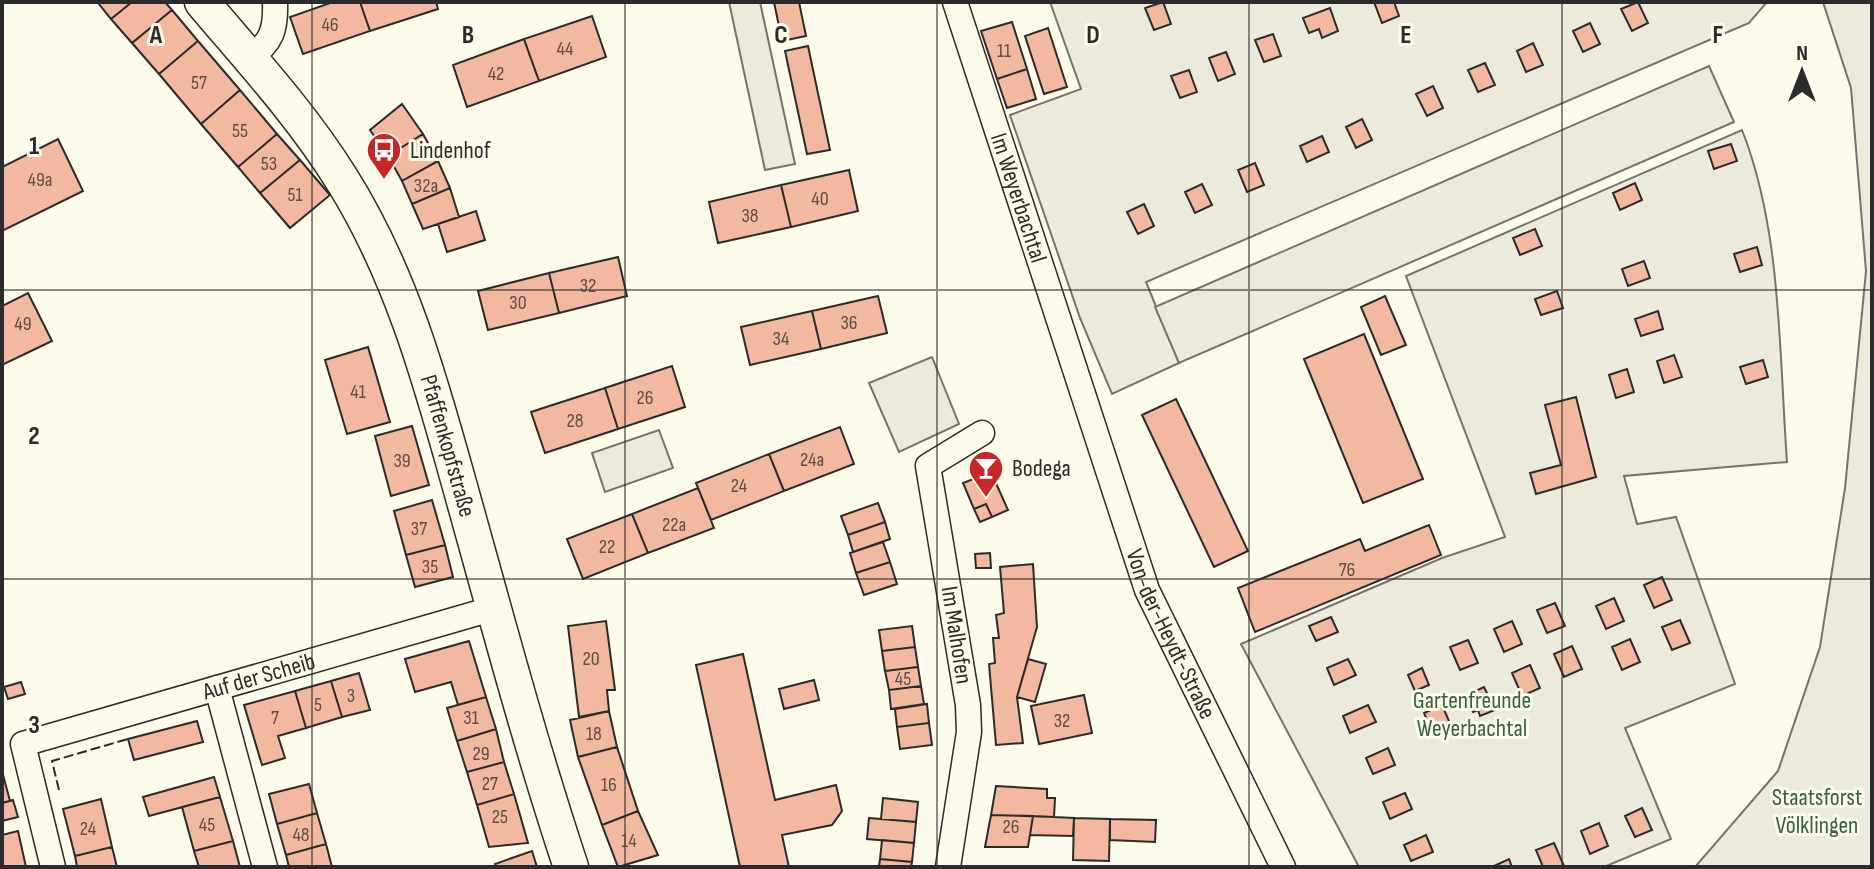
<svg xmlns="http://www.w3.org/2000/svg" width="1874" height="869" font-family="'Sofia Sans Condensed',sans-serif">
<rect width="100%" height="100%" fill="#fdfbea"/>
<path fill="#ecebdb" stroke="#74746e" stroke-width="2" d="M1050 2H1767L1749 23 1146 282 1179 363 1112 394 1080 318 1010 115 1081 89Z
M1823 2H1872V867H1695L1778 771 1820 647 1845 488 1866 271 1851 88Z
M1742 130C1782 231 1779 354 1787 462L1624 476 1637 524 1676 517 1735 684 1625 728 1671 839 1604 867H1359L1241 644 1442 558 1505 537 1406 276Z
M659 430 673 468 605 492 592 453Z"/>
<path fill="#eceadb" stroke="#74746e" stroke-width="2" d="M729 2H760L795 164 765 170Z
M1709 66 1734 122 1179 363 1155 307Z
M932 357 959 424 899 452 869 383Z"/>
<path fill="#f2b8a0" stroke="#2b2b2b" stroke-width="2" d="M101 2H132L111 19 99 4Z
M132 2H165L172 10 132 43 111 19Z
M333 2H360L370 31 303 54 290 17Z
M360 2H436L438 9 370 31Z
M774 2H799L806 36 782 41Z
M1163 2 1171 24 1154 30 1145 8Z
M1374 2H1394L1399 16 1382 23Z
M1638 2 1648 23 1632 31 1621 9Z
M1330 8 1338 31 1322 38 1319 29 1309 33 1303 18Z
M172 10 198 41 159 74 132 43Z
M592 16 606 57 539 81 524 39Z
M1012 22 1027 69 997 79 981 31Z
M1590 23 1600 44 1583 52 1573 31Z
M1048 28 1067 87 1044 94 1025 36Z
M1273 34 1281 56 1264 62 1255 40Z
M524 39 539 81 467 107 453 65Z
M198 41 240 90 201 124 159 74Z
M1533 43 1543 65 1526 72 1517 51Z
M808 46 830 150 807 154 785 51Z
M1226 52 1235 74 1218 81 1209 58Z
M1485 63 1495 85 1478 92 1468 70Z
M1027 69 1036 99 1007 108 997 79Z
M1189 70 1197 92 1180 98 1171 76Z
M1433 86 1443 108 1427 116 1416 94Z
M240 90 277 134 238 167 201 124Z
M402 104 423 134 388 156 370 130Z
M1362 119 1372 140 1356 148 1346 127Z
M277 134 300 160 260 193 238 167Z
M423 134 438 161 402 181 388 156Z
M1322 136 1329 152 1307 162 1300 146Z
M58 139 83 191 2 231V167Z
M1731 144 1737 161 1714 169 1708 151Z
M300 160 330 195 290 228 260 193Z
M438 161 450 188 412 204 402 181Z
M1255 163 1264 185 1247 192 1238 170Z
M849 170 858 211 791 227 781 185Z
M1635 183 1642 200 1620 210 1613 193Z
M1202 184 1212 205 1195 213 1185 192Z
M781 185 791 227 718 243 709 202Z
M450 188 459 217 423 229 412 204Z
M1144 204 1154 226 1138 234 1127 212Z
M476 211 485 240 447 252 438 224Z
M1535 229 1542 246 1520 255 1513 238Z
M1757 247 1762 265 1740 272 1734 254Z
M618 257 627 296 559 313 549 273Z
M1644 261 1650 278 1628 286 1622 269Z
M549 273 559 313 488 330 478 291Z
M1557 291 1563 308 1541 315 1535 299Z
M28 293 52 341 2 365V306Z
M878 296 887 333 821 349 812 311Z
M1385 296 1406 345 1381 355 1361 307Z
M812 311 821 349 750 365 741 327Z
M1658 311 1663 329 1641 336 1635 319Z
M1364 334 1423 479 1363 503 1304 359Z
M368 347 390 422 347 434 325 360Z
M1674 355 1682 377 1664 383 1657 361Z
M1763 360 1768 377 1746 384 1740 367Z
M672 366 685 407 618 429 605 388Z
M1627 369 1634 392 1616 398 1609 375Z
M605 388 618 429 545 453 531 412Z
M1576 397 1596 477 1536 494 1530 473 1561 465 1545 405Z
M1176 399 1248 551 1214 567 1142 415Z
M412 426 429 485 391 496 375 436Z
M840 427 854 464 784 491 769 454Z
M769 454 784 491 711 520 696 483Z
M991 472 1008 510 992 517 986 504 974 509 963 483Z
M698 488 714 528 648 553 632 514Z
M432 500 445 545 406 555 394 511Z
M878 503 885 522 848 535 841 516Z
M986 504 992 517 980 522 974 509Z
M632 514 648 553 583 579 567 539Z
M885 522 890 539 853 552 848 535Z
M1429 525 1441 555 1255 632 1238 588 1360 539 1365 551Z
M883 542 890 562 856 573 850 553Z
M445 545 453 577 415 587 406 555Z
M990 553 991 568H976L975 554Z
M890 562 897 584 864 595 856 573Z
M1033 564 1037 627 1017 697 1023 743 996 745 989 664 995 663 993 638H999L996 615 1004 613 1000 567Z
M1662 577 1672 600 1654 608 1644 585Z
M1614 598 1624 621 1606 629 1596 606Z
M1555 603 1565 626 1547 633 1537 610Z
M1331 617 1338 632 1316 641 1309 626Z
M1680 620 1690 643 1672 650 1662 627Z
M606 621 615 690H607L609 711 579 717 568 626Z
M1512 621 1522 644 1504 652 1494 629Z
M912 626 915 647 882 651 879 630Z
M1630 639 1640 662 1622 670 1612 647Z
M1468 640 1478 663 1460 670 1450 647Z
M469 641 486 697 458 705 451 682 415 692 405 659Z
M1572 646 1582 669 1564 677 1554 654Z
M915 647 918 667 885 671 882 651Z
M743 654 775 800 836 785 842 811 832 825 782 835 789 867H740L696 665Z
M1028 659 1046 664 1035 702 1017 697Z
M1348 659 1356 675 1334 685 1327 668Z
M1530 665 1540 688 1522 696 1512 673Z
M918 667 921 686 889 690 885 671Z
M1422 668 1429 685 1415 691 1408 675Z
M359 673 370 710 342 717 331 681Z
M814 680 819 700 784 709 779 689Z
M331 681 342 717 306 728 295 691Z
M21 682 25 694 8 699 4 687Z
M921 686 924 704 891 709 889 690Z
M1484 687 1495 710 1480 716 1478 710 1473 712 1465 696Z
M295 691 306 728 278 736 285 758 262 765 244 705Z
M1084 695 1092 733 1039 744 1031 706Z
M486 697 496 729 457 741 447 708Z
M927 704 929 723 897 727 895 709Z
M1368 705 1376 722 1350 733 1343 716Z
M1442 705 1452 728 1434 736 1424 713Z
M609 711 617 747 578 757 570 720Z
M197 721 203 742 134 760 128 739Z
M929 723 932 745 900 749 897 727Z
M496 729 504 762 467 772 457 741Z
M617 747 638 811 602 825 578 757Z
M1388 748 1395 765 1373 774 1366 758Z
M504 762 514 794 477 805 467 772Z
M2 771 10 801 2 803Z
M214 777 220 797 149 816 143 797Z
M309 784 317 813 277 824 269 794Z
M996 786 1047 789V798H1055L1054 817 991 815Z
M1405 793 1412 809 1390 819 1383 802Z
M514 794 528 843 489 847 477 805Z
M220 797 233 841 194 851 182 807Z
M883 798 918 802 916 822 881 819Z
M101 799 112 847 75 856 63 809Z
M13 800 18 817 2 821V803Z
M1642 808 1652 830 1635 837 1625 816Z
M638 811 658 855 618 867 602 825Z
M317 813 326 844 286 855 277 824Z
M991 815 1033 816 1028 847H985Z
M1033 816 1074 818 1073 836 1030 835Z
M869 818 916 822 914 843 867 839Z
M1074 818 1110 819 1109 861 1073 860Z
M1110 819 1156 820 1155 842 1110 840Z
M1599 823 1608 846 1590 854 1581 831Z
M18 831 26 867H2V835Z
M1426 835 1433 852 1411 861 1404 845Z
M882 840 914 843 912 862 880 859Z
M233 841 240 867H199L194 851Z
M1554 843 1564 866 1543 867 1536 850Z
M326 844 332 867H289L286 855Z
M112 847 117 867H77L75 856Z
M532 851 537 867H496L495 864Z
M880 859 912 862 911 867H879Z
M1509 859 1512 867H1492Z"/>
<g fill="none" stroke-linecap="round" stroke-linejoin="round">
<g stroke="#2b2b2b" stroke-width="27">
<g id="street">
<path id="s1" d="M955 2 1147 590 1283 867"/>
<path d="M249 58C272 43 276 29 275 2"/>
<path d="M217 688 265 867"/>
<path id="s2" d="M53 867 23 744 495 608"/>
<path d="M948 867 969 732 968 705 928 466 982 433"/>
</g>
</g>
<g stroke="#2b2b2b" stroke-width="37">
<g id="secondary">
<path id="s3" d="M202 2C250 59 301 114 341 178 402 274 432 386 462 494 497 619 530 744 571 867"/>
</g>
</g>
<use href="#street" stroke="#fdfbea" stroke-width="24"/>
<use href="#secondary" stroke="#fdfbea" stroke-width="34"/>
<path stroke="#2b2b2b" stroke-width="2" stroke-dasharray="10 4" stroke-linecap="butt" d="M59 790 52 761 128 739"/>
</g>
<path fill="none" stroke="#2b2b2b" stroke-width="2" stroke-opacity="0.55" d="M312 2V867M625 2V867M937 2V867M1249 2V867M1562 2V867M2 290H1872M2 579H1872"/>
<defs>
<g id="bus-pin" transform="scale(1.8)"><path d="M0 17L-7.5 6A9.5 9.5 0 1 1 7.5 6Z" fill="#c62828" stroke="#fdfbea"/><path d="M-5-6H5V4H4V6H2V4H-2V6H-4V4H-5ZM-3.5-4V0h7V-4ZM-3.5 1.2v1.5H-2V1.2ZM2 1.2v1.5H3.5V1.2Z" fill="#fff"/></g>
<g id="bar-pin" transform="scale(1.8)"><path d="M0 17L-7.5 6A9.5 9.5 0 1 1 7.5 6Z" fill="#c62828" stroke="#fdfbea"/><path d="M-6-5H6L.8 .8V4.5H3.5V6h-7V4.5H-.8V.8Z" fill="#fff"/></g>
</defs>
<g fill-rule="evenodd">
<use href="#bus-pin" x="384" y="150"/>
<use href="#bar-pin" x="986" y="468"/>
</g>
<g text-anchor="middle" stroke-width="6" stroke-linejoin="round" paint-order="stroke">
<g font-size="20" fill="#5d4e48">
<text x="330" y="31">46</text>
<text x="565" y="55">44</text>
<text x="1004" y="57">11</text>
<text x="496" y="80">42</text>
<text x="199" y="89">57</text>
<text x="240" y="137">55</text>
<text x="269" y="170">53</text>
<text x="40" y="186">49a</text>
<text x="426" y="192">32a</text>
<text x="295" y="201">51</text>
<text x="820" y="205">40</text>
<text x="750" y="222">38</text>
<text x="588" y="292">32</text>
<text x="518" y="309">30</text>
<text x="849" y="329">36</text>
<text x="23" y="330">49</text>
<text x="781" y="345">34</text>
<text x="358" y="398">41</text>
<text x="645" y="404">26</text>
<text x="575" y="427">28</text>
<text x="812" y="466">24a</text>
<text x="402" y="467">39</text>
<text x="739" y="492">24</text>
<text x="674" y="531">22a</text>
<text x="419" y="535">37</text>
<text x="607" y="553">22</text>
<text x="430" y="573">35</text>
<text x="1347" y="576">76</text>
<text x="591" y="665">20</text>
<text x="903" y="685">45</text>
<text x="351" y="702">3</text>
<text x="318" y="711">5</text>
<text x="275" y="724">7</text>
<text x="471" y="724">31</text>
<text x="1062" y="727">32</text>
<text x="594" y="740">18</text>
<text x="481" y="760">29</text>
<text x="490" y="790">27</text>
<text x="609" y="791">16</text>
<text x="500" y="823">25</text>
<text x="207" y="831">45</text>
<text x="1011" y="833">26</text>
<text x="88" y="835">24</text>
<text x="301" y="841">48</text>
<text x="629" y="847">14</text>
</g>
<g font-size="24" fill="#2b2b2b" stroke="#fdfbea" text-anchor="start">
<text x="410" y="158">Lindenhof</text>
<text x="1012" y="476">Bodega</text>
</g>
<g font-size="24" fill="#2b2b2b" stroke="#fdfbea">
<text dy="8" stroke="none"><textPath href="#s1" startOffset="206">Im Weyerbachtal</textPath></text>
<text dy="8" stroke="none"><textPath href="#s3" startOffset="514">Pfaffenkopfstraße</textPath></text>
<text dy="8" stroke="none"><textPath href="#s1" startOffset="668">Von-der-Heydt-Straße</textPath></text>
<text transform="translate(957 635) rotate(81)" y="8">Im Malhofen</text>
<text dy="8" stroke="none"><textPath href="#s2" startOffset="372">Auf der Scheib</textPath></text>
</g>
<g font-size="24" fill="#34623c" stroke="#fdfbea">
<text x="1472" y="708">Gartenfreunde<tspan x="1472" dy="28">Weyerbachtal</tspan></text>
<text x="1817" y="805">Staatsforst<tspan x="1817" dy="28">Völklingen</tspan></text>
</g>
</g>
<g font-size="26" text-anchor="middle" font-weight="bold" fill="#2b2b2b" stroke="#fdfbea" stroke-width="6" stroke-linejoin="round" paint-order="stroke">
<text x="156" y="43">A</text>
<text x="468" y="43">B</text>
<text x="781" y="43">C</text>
<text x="1093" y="43">D</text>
<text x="1406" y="43">E</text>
<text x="1718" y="43">F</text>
<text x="34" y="154">1</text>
<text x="34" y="444">2</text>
<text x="34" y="733">3</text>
</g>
<rect width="1874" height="869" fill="none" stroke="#2b2b2b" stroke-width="8"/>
<g transform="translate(1802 72)" stroke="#fdfbea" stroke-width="6" paint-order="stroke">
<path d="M0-6L14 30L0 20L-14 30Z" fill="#2b2b2b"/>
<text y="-12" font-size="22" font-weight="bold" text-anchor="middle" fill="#2b2b2b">N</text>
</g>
</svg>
